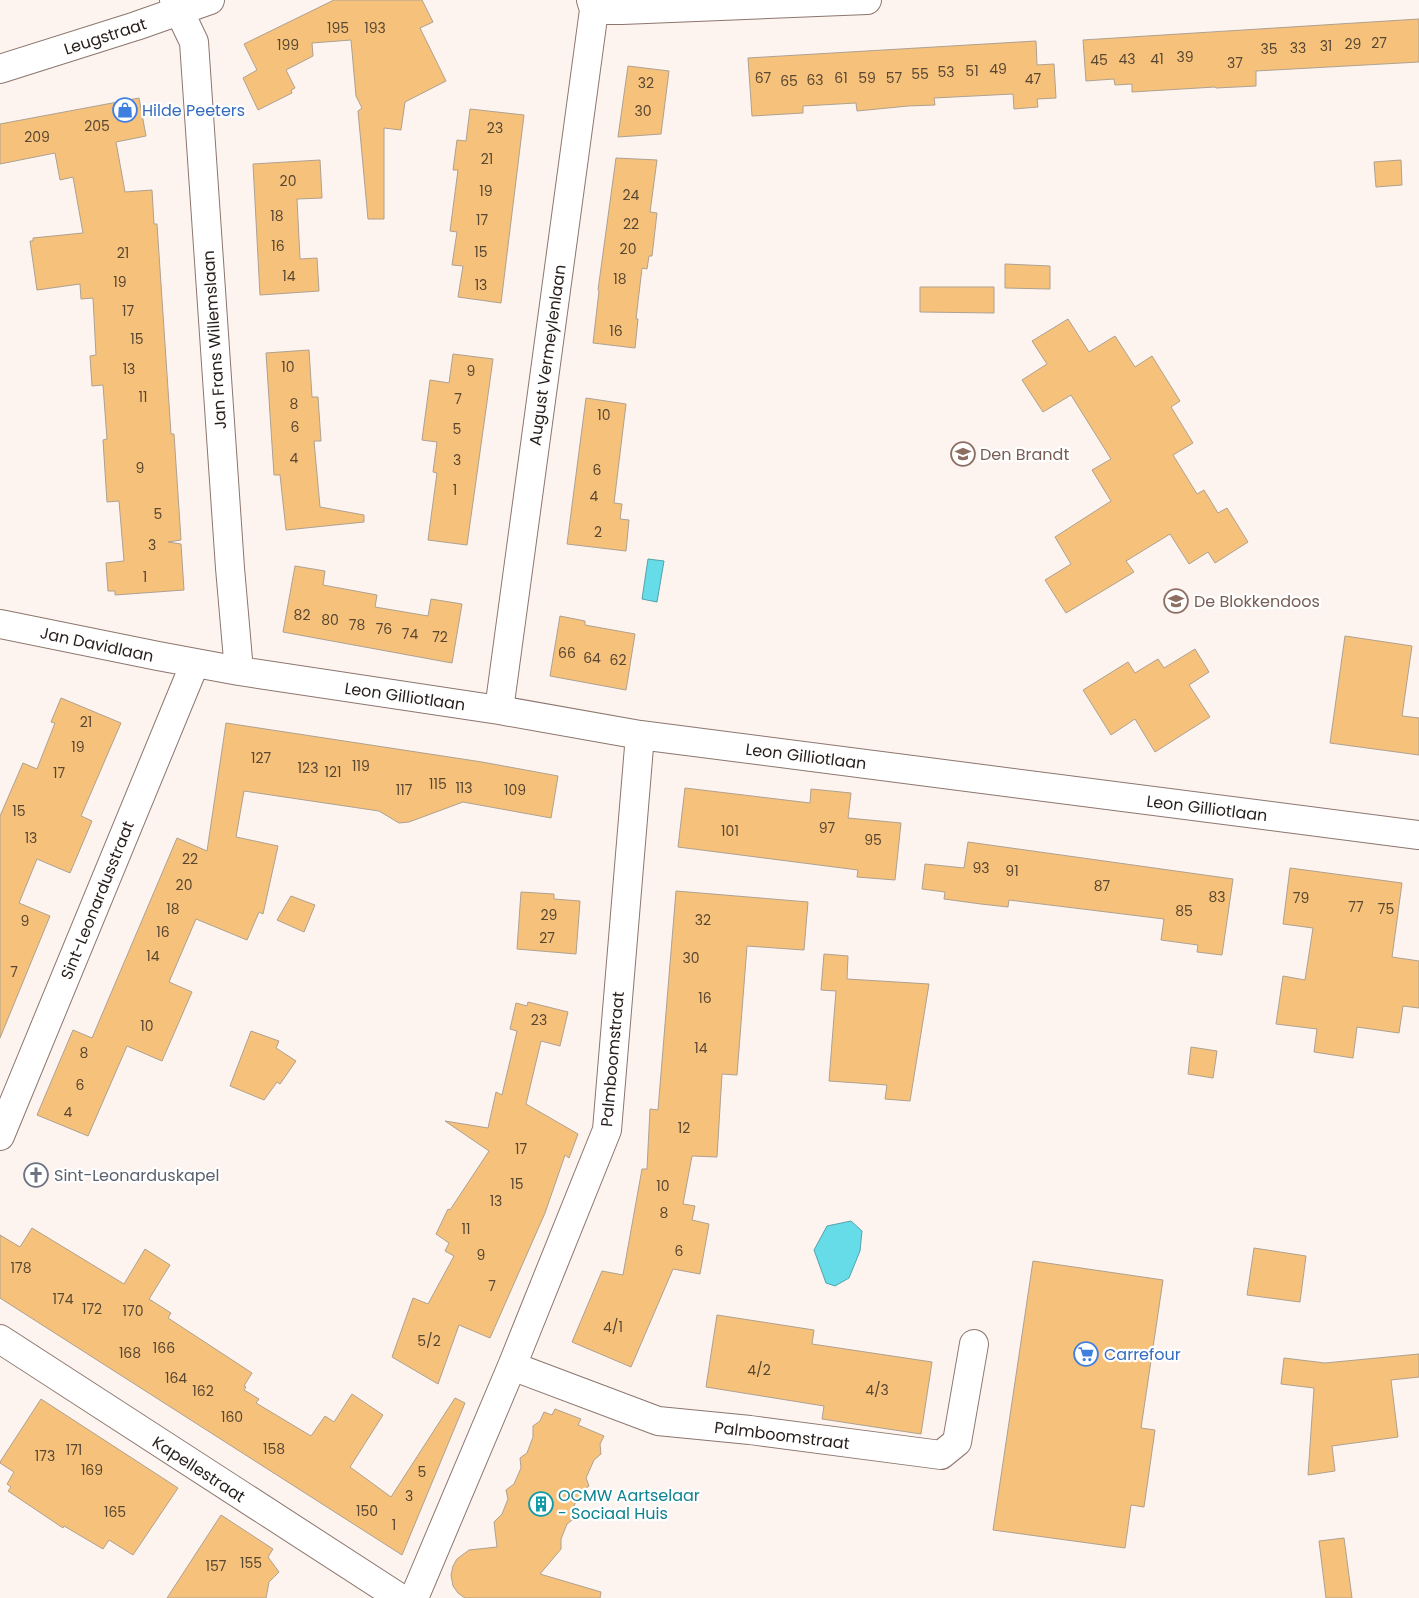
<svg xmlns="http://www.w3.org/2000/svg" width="1419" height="1598" font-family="Poppins,sans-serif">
<rect width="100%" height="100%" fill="#fdf3ef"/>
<path fill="#66dce9" stroke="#53a3ab" d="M648 559 664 561 657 602 642 599Z
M851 1221 862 1231 860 1251 849 1278 835 1286 826 1283 814 1250 827 1226Z"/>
<path fill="#f6c27b" stroke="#afa18f" d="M334 0H422L433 22 420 28 446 81 405 102 401 130 384 128V219H368L358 111 362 108 356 96 351 40 312 43 313 56 286 70 295 88 291 90 292 93 258 110 243 78 257 70 244 44Z
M1419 19V62L1256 71V86L1216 88 1215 87 1132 92V84L1115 85 1114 79 1086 81 1083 40Z
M1036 41 1037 65 1054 64 1056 98 1037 99 1038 107 1014 109 1013 94 934 98 935 105 908 106 857 111 856 103 803 106V113L752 116 748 58Z
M628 66 669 71 661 134 618 137Z
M139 98 146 136 116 142 125 192 152 190 154 224H157L171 434H174L181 540 168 542 181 544 184 590 115 595V591H108L106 563 124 561 119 501 107 502 103 440 107 439 103 385 92 386 90 356 96 355 93 298 81 299 80 284 37 290 30 241H33V238L83 233 73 177 60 180 55 153 0 164V124Z
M470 109 524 115 501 303 458 297 463 266 452 265 457 232 450 231 458 170H453L457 140 466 141Z
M616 158 657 160 650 212 657 213 652 256H649L647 269 642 268 636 319H638L635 348 593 343 599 291 598 290Z
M320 160 322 198 297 199 300 259 317 258 319 291 260 295 253 164Z
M1401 160 1402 185 1376 187 1374 162Z
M1005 264 1050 266V289L1005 288Z
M920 287H994V313L920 312Z
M1068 319 1089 352 1115 336 1135 367 1152 356 1180 401 1171 407 1193 443 1173 455 1197 494 1204 490 1218 513 1227 508 1248 542 1215 563 1208 552 1189 564 1170 534 1126 561 1134 572 1066 613 1045 580 1071 564 1055 537 1111 501 1092 470 1111 459 1071 395 1043 412 1022 380 1047 364 1032 341Z
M309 350 312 397H318L321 441H314L320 507 364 515V522L286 530 280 475H274L266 353Z
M453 354 493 359 467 545 428 540 437 473 433 472 437 442 422 440 430 380 449 383Z
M586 398 626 404 614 503 622 504 620 519 629 520 626 551 567 544Z
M295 566 325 571 323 585 377 595 375 607 428 616 431 599 462 604 452 663 283 632Z
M560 616 585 621V625L635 634 626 690 550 676Z
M1345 636 1412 646 1402 716 1419 718V755L1330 743Z
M1195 649 1209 672 1189 685 1210 717 1155 752 1135 719 1111 735 1083 690 1128 662 1135 673 1158 659 1164 668Z
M61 698 121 723 81 816 92 821 70 873 37 859 19 903 50 916 0 1038V816L23 763 37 769 55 723 51 722Z
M226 723 482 762 558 776 551 818 463 802 409 822 399 823 379 811 244 791 236 837 278 846 263 914 259 912 247 940 196 919 169 982 192 992 162 1061 127 1046 88 1136 37 1115 73 1030 92 1038 177 838 207 851Z
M685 788 810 803 811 789 851 793 848 818 901 823 895 880 857 877 858 870 678 847Z
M968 842 1233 879 1222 955 1197 952 1198 945 1161 940 1164 919 1009 900 1008 907 981 904 944 899 945 892 922 889 925 864 964 868Z
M1290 868 1402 883 1392 957 1419 961V1008L1403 1006 1399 1033 1357 1027 1353 1058 1314 1052 1317 1029 1276 1024 1283 976 1305 980 1313 928 1283 924Z
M676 891 808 902 804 950 747 946 737 1075 722 1074 717 1157 692 1156 683 1204 695 1206 692 1220 709 1224 700 1274 673 1269 631 1367 572 1342 602 1271 623 1275 642 1169H647L650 1109 658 1110Z
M521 892 554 894V899L580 901 576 954 517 949Z
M291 896 315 905 304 932 277 920Z
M824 954 848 956 847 979 929 984 910 1101 885 1099 887 1085 829 1081 836 991 821 990Z
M528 1002 568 1012 560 1046 541 1041 526 1104 578 1134 569 1158 565 1155 545 1213 490 1338 459 1325 438 1384 392 1357 413 1298 428 1304 454 1256 445 1251 449 1243 436 1234 448 1209 450 1210 489 1151 445 1121 488 1128 496 1092 502 1095 517 1031 510 1029 516 1003 527 1006Z
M251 1031 279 1041 276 1048 296 1061 280 1084 277 1082 264 1100 230 1086Z
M1191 1047 1217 1051 1213 1078 1188 1074Z
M32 1228 124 1284 145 1249 170 1265 149 1299 171 1313 168 1318 252 1373 244 1386 246 1387 244 1390 259 1399 256 1403 311 1436 325 1416 334 1422 352 1394 383 1415 350 1467 391 1497 455 1398 465 1403 402 1555 0 1298V1235L20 1247Z
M1254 1248 1306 1256 1300 1302 1247 1295Z
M1033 1261 1163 1280 1141 1428 1155 1430 1144 1507 1131 1505 1125 1548 993 1530Z
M717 1315 814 1330 812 1344 932 1362 921 1434 822 1419 824 1406 706 1387Z
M1419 1354V1377L1391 1380 1398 1437 1332 1446 1335 1471 1308 1475 1314 1388 1281 1384 1284 1358 1325 1363Z
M41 1399 178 1488 133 1555 109 1540 103 1549 64 1526 63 1528 8 1491 11 1487 7 1484 14 1472 0 1463V1462Z
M555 1409 581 1419 578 1425 604 1436 600 1444 601 1454 594 1460 586 1478 589 1486 581 1492 573 1508 576 1517 567 1524 561 1539V1549L540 1574 601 1592 600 1598H465L458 1593 453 1586 451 1575 453 1566 457 1559 469 1550 497 1547 494 1522 502 1514 508 1499 506 1490 514 1484 521 1468 520 1458 527 1453 533 1437V1426L540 1421 544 1412 552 1415Z
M221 1515 273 1549 268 1557 279 1572 269 1582 266 1598H167Z
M1344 1538 1352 1598H1326L1319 1541Z"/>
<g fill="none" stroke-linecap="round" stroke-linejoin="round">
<g stroke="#8c766d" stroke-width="30">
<path id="minor" d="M174 0 194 42 230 568 239 671
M594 10H622L867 0
M0 69 136 26 210 0
M0 624 158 656 239 671 499 710 640 735 1419 835
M499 710 594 10 591 0
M0 1136 195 663
M512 1366 658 1421 750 1430 941 1455 957 1442 974 1344
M414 1598 512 1366 607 1130 640 735"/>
</g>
<g stroke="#8c766d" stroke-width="30">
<path id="tertiary" d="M0 1339 400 1598"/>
</g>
<use href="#minor" stroke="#fff" stroke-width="28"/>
<use href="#tertiary" stroke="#fff" stroke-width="28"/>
</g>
<defs>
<g id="shop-ring" transform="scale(1.25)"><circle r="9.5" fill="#fff" stroke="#3f7fe0" stroke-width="1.5"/><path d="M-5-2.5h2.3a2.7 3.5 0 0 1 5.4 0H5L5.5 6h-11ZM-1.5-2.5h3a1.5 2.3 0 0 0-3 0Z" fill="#3f7fe0"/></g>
<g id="school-ring" transform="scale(1.25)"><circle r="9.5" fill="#fff" stroke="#8d6e63" stroke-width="1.5"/><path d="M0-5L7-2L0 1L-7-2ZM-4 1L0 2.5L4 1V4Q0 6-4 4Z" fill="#8d6e63"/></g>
<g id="church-ring" transform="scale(1.25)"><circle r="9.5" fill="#fff" stroke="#6b7280" stroke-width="1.5"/><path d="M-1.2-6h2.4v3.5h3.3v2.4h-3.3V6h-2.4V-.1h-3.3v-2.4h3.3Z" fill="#6b7280"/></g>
<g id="supermarket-ring" transform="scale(1.25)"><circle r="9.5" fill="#fff" stroke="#3f7fe0" stroke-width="1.5"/><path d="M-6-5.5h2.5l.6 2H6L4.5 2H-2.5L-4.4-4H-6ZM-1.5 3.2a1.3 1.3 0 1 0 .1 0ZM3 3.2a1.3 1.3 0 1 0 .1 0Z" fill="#3f7fe0"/></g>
<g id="building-ring" transform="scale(1.25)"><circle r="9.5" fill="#fff" stroke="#0f9aa8" stroke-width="1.5"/><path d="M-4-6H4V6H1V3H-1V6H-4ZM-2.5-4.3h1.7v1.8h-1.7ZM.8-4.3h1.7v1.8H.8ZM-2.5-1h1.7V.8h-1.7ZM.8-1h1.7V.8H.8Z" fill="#0f9aa8"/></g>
</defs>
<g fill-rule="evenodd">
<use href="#shop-ring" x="125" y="110"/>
<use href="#school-ring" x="963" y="454"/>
<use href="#school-ring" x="1176" y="601"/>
<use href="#church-ring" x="36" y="1175"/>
<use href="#supermarket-ring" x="1086" y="1354"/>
<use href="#building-ring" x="541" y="1504"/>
</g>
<g text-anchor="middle" stroke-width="4.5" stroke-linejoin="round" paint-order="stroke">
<g font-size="14" fill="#5a4732">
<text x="338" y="33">195</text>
<text x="375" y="33">193</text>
<text x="1379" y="48">27</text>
<text x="1353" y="49">29</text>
<text x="288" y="50">199</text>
<text x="1326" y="51">31</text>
<text x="1298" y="53">33</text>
<text x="1269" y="54">35</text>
<text x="1185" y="62">39</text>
<text x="1127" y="64">43</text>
<text x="1157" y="64">41</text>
<text x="1099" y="65">45</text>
<text x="1235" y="68">37</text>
<text x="998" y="74">49</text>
<text x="972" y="76">51</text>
<text x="946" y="77">53</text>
<text x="920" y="79">55</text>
<text x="763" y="83">67</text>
<text x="841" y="83">61</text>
<text x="867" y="83">59</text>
<text x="894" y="83">57</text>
<text x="1033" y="84">47</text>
<text x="815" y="85">63</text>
<text x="789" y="86">65</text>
<text x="646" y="88">32</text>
<text x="643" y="116">30</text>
<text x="97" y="131">205</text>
<text x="495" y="133">23</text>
<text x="37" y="142">209</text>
<text x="487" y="164">21</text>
<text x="288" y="186">20</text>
<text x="486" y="196">19</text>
<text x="631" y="200">24</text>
<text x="277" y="221">18</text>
<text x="482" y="225">17</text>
<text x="631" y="229">22</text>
<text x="278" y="251">16</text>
<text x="628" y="254">20</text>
<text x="481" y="257">15</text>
<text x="123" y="258">21</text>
<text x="289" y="281">14</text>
<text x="620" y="284">18</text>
<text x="120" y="287">19</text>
<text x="481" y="290">13</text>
<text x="128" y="316">17</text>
<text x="616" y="336">16</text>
<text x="137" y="344">15</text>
<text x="288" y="372">10</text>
<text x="129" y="374">13</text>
<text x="471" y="376">9</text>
<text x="143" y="402">11</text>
<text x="458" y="404">7</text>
<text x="294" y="409">8</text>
<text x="604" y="420">10</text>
<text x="295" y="432">6</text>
<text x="457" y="434">5</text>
<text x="294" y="463">4</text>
<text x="457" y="465">3</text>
<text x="140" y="473">9</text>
<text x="597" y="475">6</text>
<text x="455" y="495">1</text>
<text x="594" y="501">4</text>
<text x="158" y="519">5</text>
<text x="598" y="537">2</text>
<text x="152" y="550">3</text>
<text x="145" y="582">1</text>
<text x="302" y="620">82</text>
<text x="330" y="625">80</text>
<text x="357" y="630">78</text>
<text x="384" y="634">76</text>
<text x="410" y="639">74</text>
<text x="440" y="642">72</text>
<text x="567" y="658">66</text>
<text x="592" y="663">64</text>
<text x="618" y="665">62</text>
<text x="86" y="727">21</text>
<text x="78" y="752">19</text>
<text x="261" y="763">127</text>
<text x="361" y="771">119</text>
<text x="308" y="773">123</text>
<text x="333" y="777">121</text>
<text x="59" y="778">17</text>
<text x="438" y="789">115</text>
<text x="464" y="793">113</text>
<text x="404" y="795">117</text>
<text x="515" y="795">109</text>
<text x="19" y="816">15</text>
<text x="827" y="833">97</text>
<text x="730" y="836">101</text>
<text x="31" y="843">13</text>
<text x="873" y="845">95</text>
<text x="190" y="864">22</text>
<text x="981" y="873">93</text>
<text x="1012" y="876">91</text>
<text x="184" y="890">20</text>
<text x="1102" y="891">87</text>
<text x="1217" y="902">83</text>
<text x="1301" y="903">79</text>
<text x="1356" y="912">77</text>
<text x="173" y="914">18</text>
<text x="1386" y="914">75</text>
<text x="1184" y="916">85</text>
<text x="549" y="920">29</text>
<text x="703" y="925">32</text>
<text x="25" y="926">9</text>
<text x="163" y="937">16</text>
<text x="547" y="943">27</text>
<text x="153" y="961">14</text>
<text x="691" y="963">30</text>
<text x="14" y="977">7</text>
<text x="705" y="1003">16</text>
<text x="539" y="1025">23</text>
<text x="147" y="1031">10</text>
<text x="701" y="1053">14</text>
<text x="84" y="1058">8</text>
<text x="80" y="1090">6</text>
<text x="68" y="1117">4</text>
<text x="684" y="1133">12</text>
<text x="521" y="1154">17</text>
<text x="517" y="1189">15</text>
<text x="663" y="1191">10</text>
<text x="496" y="1206">13</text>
<text x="664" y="1218">8</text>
<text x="466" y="1234">11</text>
<text x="679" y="1256">6</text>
<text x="481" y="1260">9</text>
<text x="21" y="1273">178</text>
<text x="492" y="1291">7</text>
<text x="63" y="1304">174</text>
<text x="92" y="1314">172</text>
<text x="133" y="1316">170</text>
<text x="613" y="1332">4/1</text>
<text x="429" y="1346">5/2</text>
<text x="164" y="1353">166</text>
<text x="130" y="1358">168</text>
<text x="759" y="1375">4/2</text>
<text x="176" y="1383">164</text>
<text x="877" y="1395">4/3</text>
<text x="203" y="1396">162</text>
<text x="232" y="1422">160</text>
<text x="274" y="1454">158</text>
<text x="74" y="1455">171</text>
<text x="45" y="1461">173</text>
<text x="92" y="1475">169</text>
<text x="422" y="1477">5</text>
<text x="409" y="1501">3</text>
<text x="367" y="1516">150</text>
<text x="115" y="1517">165</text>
<text x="394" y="1530">1</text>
<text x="251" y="1568">155</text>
<text x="216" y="1571">157</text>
</g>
<g font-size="16" fill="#261e1a" stroke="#fff">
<text transform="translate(105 36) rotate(-18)" y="6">Leugstraat</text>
<text transform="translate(214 340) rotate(-94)" y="6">Jan Frans Willemslaan</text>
<text transform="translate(547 355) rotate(-82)" y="6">August Vermeylenlaan</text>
<text transform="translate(97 644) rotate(12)" y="6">Jan Davidlaan</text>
<text transform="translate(405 696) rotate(8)" y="6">Leon Gilliotlaan</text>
<text transform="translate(806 756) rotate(7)" y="6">Leon Gilliotlaan</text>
<text transform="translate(1207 808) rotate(7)" y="6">Leon Gilliotlaan</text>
<text transform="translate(97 900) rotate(-68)" y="6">Sint-Leonardusstraat</text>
<text transform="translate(612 1059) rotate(-85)" y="6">Palmboomstraat</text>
<text transform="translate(782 1435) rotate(7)" y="6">Palmboomstraat</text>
<text transform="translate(199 1469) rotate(33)" y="6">Kapellestraat</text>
</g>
<g font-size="16" fill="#366cbe" stroke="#fff" text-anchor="start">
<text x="142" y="116">Hilde Peeters</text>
<text x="1104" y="1360">Carrefour</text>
</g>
<g font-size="16" fill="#785e54" stroke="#fff" text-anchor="start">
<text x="980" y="460">Den Brandt</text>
<text x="1194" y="607">De Blokkendoos</text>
</g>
<g font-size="16" fill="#5b616d" stroke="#fff" text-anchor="start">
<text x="54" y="1181">Sint-Leonarduskapel</text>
</g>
<g font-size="16" fill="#0d838f" stroke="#fff" text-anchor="start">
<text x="558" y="1501">OCMW Aartselaar<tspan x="558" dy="18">- Sociaal Huis</tspan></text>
</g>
</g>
</svg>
